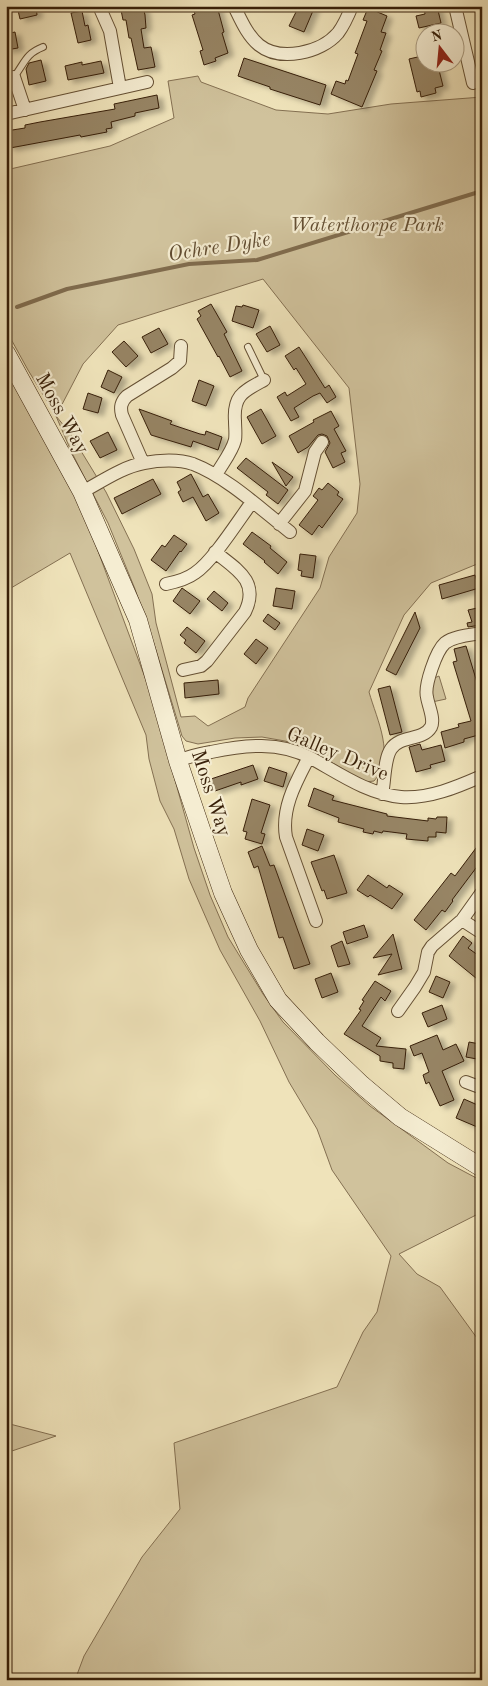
<svg xmlns="http://www.w3.org/2000/svg" width="488" height="1686" font-family="'Old Standard TT',serif">
<defs>
<filter id="shadow"><feDropShadow dx="5.5" dy="3" stdDeviation="2.5" flood-color="#0004"/></filter>
</defs>
<rect width="100%" height="100%" fill="#efe3ba"/>
<filter id="stains"><feTurbulence type="fractalNoise" baseFrequency=".004" numOctaves="4"/><feColorMatrix values="0 0 0 0 .2 0 0 0 0 .09 0 0 0 0 .02 0 0 0 .5 -.17"/></filter>
<radialGradient id="worn" r=".72"><stop offset=".6" stop-color="#630" stop-opacity="0"/><stop offset="1" stop-color="#630" stop-opacity=".3"/></radialGradient>
<path fill="#d0c29c" stroke="#847052" fill-rule="evenodd" d="M198 76 201 82 276 110 328 114 391 104 482 97V562L431 583 404 615 369 692C377 720 396 757 374 781L365 782 305 747 285 741 262 737 235 738 198 744 186 741 182 736 156 650 135 589 108 523 71 451 56 416 28 370 6 330V170L110 146 174 118 168 81ZM263 279 349 388 360 484 357 513 329 557 320 588 248 698 245 707 208 726 195 716 181 717 156 623 152 594 134 549 106 492 70 433 56 416 83 364 118 325Z
M6 370 82 510 95 543 150 691 194 848 210 895 228 937 263 994 283 1022 335 1075 370 1106 448 1163 482 1181V1212L399 1254 417 1274 440 1287 482 1345V1680H75L84 1656 142 1557 180 1509 174 1443 337 1387 363 1332 377 1312 391 1256 332 1170 317 1129 289 1082 260 1021 220 950 189 879 174 829 160 801 149 759 146 735 70 553 6 591Z
M439 676 446 699 432 702V679Z
M6 1423 56 1436 6 1453Z"/>
<g fill="none" stroke-linecap="round" stroke-linejoin="round">
<path stroke="#806c4e" stroke-width="4" d="M17 307 67 289 189 264 257 260 482 191"/>
</g>
<path fill="#978565" stroke="#371f08" filter="url(#shadow)" d="M17 6H36L37 15 20 19Z
M139 6H143L145 15 146 28 141 29 144 48 151 47 155 67 138 70 131 38H129L126 20H123L121 10Z
M192 6H217L224 32 222 33 228 53 215 58 216 61 204 65 200 51 203 50 192 15 195 14Z
M299 6H315L304 32 289 26Z
M424 6H437L441 23 419 28 416 16 425 14Z
M368 8 387 16 381 32 386 33 380 50 382 51 374 70 377 71 362 107 331 94 336 81 345 84 346 80 348 81 358 54 355 53 367 21 363 20Z
M82 11 85 26 88 25 91 40 78 43 71 13Z
M15 32 18 48 6 50V34Z
M426 55V62H437L443 86 435 88 436 93 421 97 420 91 417 92 409 59Z
M244 58 326 85 320 105 270 89V87L238 76Z
M41 60 46 81 29 85 26 69 29 63Z
M101 61 104 73 68 80 65 66 82 62V65Z
M157 95 159 108 135 113V116L111 122 112 128 106 129 107 132 81 137 80 135 10 148V145H6V131L25 128V125L40 122 115 109 114 104Z
M211 304 227 332 224 334 242 371 230 377 219 356 218 357 197 319 201 316 198 311Z
M243 305 259 310 253 328 232 321 236 306 242 307Z
M270 326 280 345 267 352 256 334Z
M159 328 168 344 151 353 142 337Z
M124 341 138 356 126 367 112 352Z
M299 347 325 388 329 385 336 397 327 403 320 393 313 396 294 408 299 417 291 421 277 397 285 392 287 396 306 384 296 368 294 370 285 356Z
M108 370 122 377 114 393 101 387Z
M199 380 214 386 206 406 192 401Z
M88 393 102 398 98 413 83 409Z
M139 409 172 421 170 424 200 434 205 435 206 431 222 437 218 450 193 441 191 447 151 435Z
M261 409 276 436 262 444 247 417Z
M331 411 339 426 334 429 346 451 341 453 345 462 333 468 325 452 330 443 327 436 322 434 318 435 308 447 298 453 289 436 314 422 313 420Z
M108 432 117 450 100 458 90 441Z
M246 458 288 490 278 504 266 495 268 492 237 468Z
M272 462 293 477 286 486Z
M191 474 203 497 208 494 219 513 206 521 193 497 183 502 178 492 181 490 177 482Z
M153 479 161 494 122 514 114 498Z
M328 483 339 492 337 495 343 499 322 528 319 525 312 535 299 525 318 500 313 496 319 488 322 490Z
M252 532 271 546 270 548 287 562 278 574 264 562 265 561 243 544Z
M174 535 187 544 181 552 180 551 166 571 151 560 162 545 165 547Z
M300 554 316 556 313 578 301 576 302 571 298 570Z
M475 575 479 588 442 599 439 585Z
M182 588 200 601 190 614 173 601Z
M276 588 295 591 292 609 273 606Z
M214 591 228 603 222 611 207 599Z
M482 607V620H479L481 625 468 627 467 623 472 622 468 610Z
M415 612 420 628 396 675 386 670Z
M268 614 280 623 275 630 263 621Z
M187 627 205 641 196 653 184 643 186 640 180 635Z
M256 639 268 648 256 664 244 654Z
M466 646 482 699V734L464 739V742L445 748 441 732 459 727 458 724 471 721 453 662 457 661 454 649Z
M218 680 219 694 185 698 184 683Z
M390 686 402 732 390 735 378 689Z
M420 744 422 750 441 745 445 761 430 765 431 768 416 772 409 747Z
M253 765 258 779 241 785V782L215 791 211 779Z
M269 767 287 773 283 787 264 781Z
M314 788 334 796 332 800 387 814V816L428 821V818L436 819 437 817H447L446 833 436 832V837H428V841L406 839 407 834 383 831 382 833 374 831 373 834 363 832 364 829 338 822 339 818 308 806Z
M252 799 270 805 261 833 265 834 262 844 245 839 247 832 243 831Z
M307 829 324 835 318 851 302 845Z
M482 840V860L452 900 453 901 445 912 442 910 426 930 414 920 451 873 455 876Z
M262 846 270 866 274 865 310 964 294 969 283 937 279 938 258 866 254 868 248 852Z
M334 855 347 893 327 899 324 890 322 891 311 862Z
M368 875 387 888 389 885 403 894 392 909 370 895 368 897 357 890Z
M364 925 368 937 347 944 343 932Z
M393 934 402 969 378 975 392 954 373 958Z
M463 936 472 943 468 948 482 958V983L449 956Z
M342 941 350 964 338 967 331 946Z
M331 973 338 992 322 998 315 979Z
M436 976 450 982 443 998 429 992Z
M375 981 391 991 385 1001 381 997 362 1026 381 1038 376 1046 406 1049 404 1069 393 1068V1063L380 1061V1056L344 1034 361 1010 359 1009 364 1001 362 1000Z
M442 1005 447 1019 428 1027 422 1013Z
M437 1035 443 1050 456 1044 464 1061 442 1071 454 1100 440 1106 429 1082 426 1084 423 1075 429 1072 422 1053 414 1056 410 1046Z
M469 1042 480 1044 477 1059 466 1057Z
M464 1099 482 1107V1129L456 1118Z"/>
<g fill="none" stroke-linecap="round" stroke-linejoin="round">
<g stroke="#655034" stroke-width="8">
<path id="lane" d="M6 73 14 77C25 63 25 54 43 47
M248 347 264 380"/>
</g>
<g stroke="#655034" stroke-width="14">
<path id="street" d="M99 6 110 31 120 88
M234 6C241 20 247 35 259 45 280 62 321 53 338 33 344 25 348 16 352 6
M455 6 473 83
M14 77 25 110
M6 114 147 82
M143 463 122 415C120 407 121 402 127 396L172 368 180 361 181 346
M216 475C222 464 232 452 235 440 236 434 235 427 235 421 233 395 244 391 264 380
M82 492C101 482 122 467 144 463 159 460 179 459 193 464 227 477 262 510 290 532
M279 524 305 491 315 452 322 442
M166 584C176 582 187 579 195 573 213 561 238 521 252 502
M183 670 201 666 207 661 245 612C260 581 236 569 215 552
M309 757C296 782 281 808 286 837L316 921
M178 761C189 756 200 754 211 752 245 745 279 741 311 758 340 774 368 794 401 797 429 799 457 787 482 776
M382 794C385 781 384 759 391 749 400 735 423 741 431 727 435 719 428 705 427 697 424 686 436 651 445 643 454 636 471 635 482 633
M462 920 482 933
M398 1011 415 987 424 972 428 952 432 946 462 920 482 892
M466 1082 482 1088"/>
</g>
<g stroke="#371f08" stroke-width="19">
<path id="secondary" d="M6 353 82 492 138 620 178 761 203 835 223 893 249 950 278 1000 317 1042 362 1085 400 1117 482 1168"/>
</g>
<use href="#lane" stroke="#f5edd2" stroke-width="6"/>
<use href="#street" stroke="#f5edd2" stroke-width="12"/>
<use href="#secondary" stroke="#f5edd2" stroke-width="18"/>
</g>
<g text-anchor="middle" stroke-width="4.5" stroke-linejoin="round" paint-order="stroke">
<g font-size="20" font-style="italic" fill="#655034" stroke="#f5edd2">
<text x="367" y="231">Waterthorpe Park</text>
</g>
<g font-size="20" fill="#371f08" stroke="#f5edd2">
<text transform="translate(63 413) rotate(61)" y="7">Moss Way</text>
<text transform="translate(338 753) rotate(23)" y="7">Galley Drive</text>
<text transform="translate(212 793) rotate(72)" y="7">Moss Way</text>
</g>
<g font-size="21" font-style="italic" fill="#614c31" stroke="#f5edd2">
<text transform="translate(219 246) rotate(-9)" y="7">Ochre Dyke</text>
</g>
</g>
<rect width="488" height="1686" fill="none" stroke="#efe3ba" stroke-width="25"/>
<rect x="8" y="8" width="473" height="1671" fill="none" stroke="#371f08" stroke-width="2.5"/>
<rect x="12" y="12" width="463" height="1661" fill="none" stroke="#371f08"/>
<g transform="translate(440 48) rotate(344)"><circle r="24" fill="#f5edd2" stroke="#a99b81"/>
<path d="M0-4L9 19L0 12L-9 19Z" fill="#8f2418"/>
<text y="-8" font-size="14" font-weight="bold" text-anchor="middle" fill="#371f08">N</text>
</g>
<rect width="100%" height="100%" filter="url(#stains)"/>
<rect width="100%" height="100%" fill="url(#worn)"/>
</svg>
